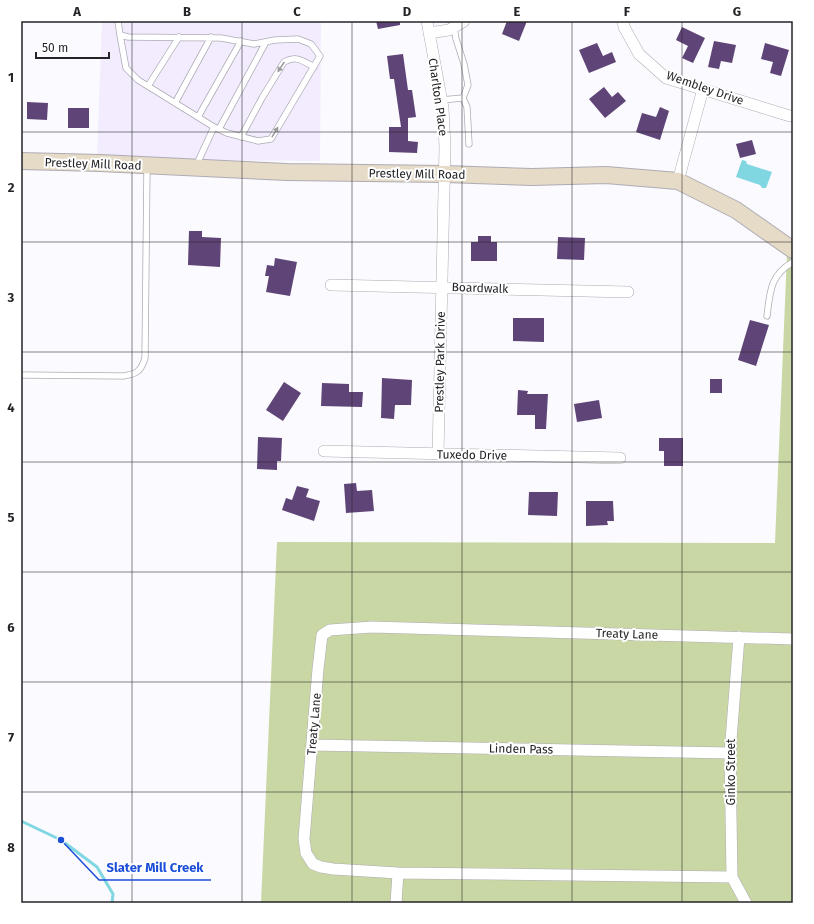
<svg xmlns="http://www.w3.org/2000/svg" width="814" height="924" font-family="'Fira Sans',sans-serif">
<rect width="100%" height="100%" fill="#fbfafe"/>
<path fill="#f2ecfe" d="M102 21H321L320 161 97 159Z"/>
<path fill="#c8d7a3" d="M787 254 793 260V903H261L277 542 775 543Z"/>
<path fill="#81d7e1" d="M742 160 746 161 747 164 772 172 766 188H762L760 185 736 177Z"/>
<g fill="none" stroke-linecap="round" stroke-linejoin="round">
<path stroke="#81d7e1" stroke-width="3" d="M21 821 61 840 97 867 113 894 112 903"/>
</g>
<path fill="#5f4577" d="M376 21H400V25L378 29Z
M507 21H527L519 41 502 34Z
M682 27 705 38 693 63 682 58 688 46 676 40Z
M714 41 736 45 732 63 721 61 719 69 708 67Z
M597 43 603 56 612 52 616 62 589 73 579 50Z
M765 43 789 50 781 76 770 73 773 62 761 59Z
M403 54 408 90H412L416 117 408 118V141L418 142 417 153 389 152V127H401L394 79H390L387 56Z
M604 87 612 97 618 92 626 101 605 118 589 99Z
M27 102 48 103 47 120 27 119Z
M660 107 669 111 660 140 636 132 642 113 656 117Z
M68 108H89V128H68Z
M752 140 756 154 740 158 736 144Z
M189 231H202V237L221 238 220 267 188 265Z
M478 236H491V242H497V261H471V242H478Z
M558 237 585 238 584 260 557 259Z
M275 258 297 262 290 296 266 292 269 276H265L267 265 274 266Z
M513 318H544V342L513 341Z
M750 320 769 325 756 366 738 360Z
M382 378 412 380 411 405H395L394 419 381 418Z
M710 379H722V393H710Z
M284 382 301 393 283 421 266 410Z
M322 383 349 384V392H363L362 407 321 406Z
M518 390 528 391 527 394H548L546 429H535V415H517Z
M599 400 602 418 577 422 574 404Z
M258 437 282 438 281 461H277V470L257 469Z
M659 438H683V466H664V451H659Z
M356 483 357 491 372 490 374 511 346 513 344 484Z
M297 486 309 489 306 497 320 501 314 521 282 510 286 498 292 500Z
M529 492H558L557 516 528 515Z
M586 501H613L614 521H607L608 525 586 526Z"/>
<g fill="none" stroke-linecap="round" stroke-linejoin="round">
<g stroke="#aeabb4" stroke-width="7">
<path id="lane" d="M118 21 120 35 128 37 221 38 254 44 275 40 298 39 311 44 320 56 271 139 258 141 227 133 214 127 196 166
M454 27 456 39 464 64 468 85 463 98
M120 35 126 68 138 80 214 127
M148 86 179 37
M441 100 463 98 467 107 469 144
M175 103 211 37
M198 117 241 41
M219 129 266 42
M241 137 262 98 284 62C296 55 303 61 314 67
M767 316C770 292 770 275 793 262
M21 375 123 376C136 374 141 372 145 358L147 166"/>
</g>
<g stroke="#aeabb4" stroke-width="12">
<path id="street" d="M427 21 443 108 445 147 438 454
M623 21 624 27 639 54 666 78 790 116
M429 33 449 30 464 21
M678 181 703 89
M331 285 628 292
M324 451 620 458
M739 637 730 753 732 877 746 903
M312 745 730 753
M732 877 398 873 333 869 321 867 313 864 306 853 304 839 318 669 322 635 330 630 372 627 793 639
M396 903 398 873"/>
</g>
<g stroke="#aeabb4" stroke-width="18">
<path id="secondary" d="M21 161 100 163 287 172 445 174 532 177 606 175 678 181 736 210 793 250"/>
</g>
<use href="#lane" stroke="#fff" stroke-width="5.5"/>
<use href="#street" stroke="#fff" stroke-width="11"/>
<use href="#secondary" stroke="#e6dbc7" stroke-width="16"/>
</g>
<defs><path id="oneway-solid" d="M-6-.8H1V-3.2L6.5 0L1 3.2V.8H-6Z"/></defs>
<g fill="#9c9c9e">
<use href="#oneway-solid" transform="translate(281 67) rotate(124)"/>
<use href="#oneway-solid" transform="translate(275 132) rotate(-59)"/>
</g>
<path fill="none" stroke="#242327" stroke-width="1" stroke-opacity="0.55" d="M132 21V903M242 21V903M352 21V903M462 21V903M572 21V903M682 21V903M21 132H793M21 242H793M21 352H793M21 462H793M21 572H793M21 682H793M21 792H793"/>
<g text-anchor="middle" stroke-width="4" stroke-linejoin="round" paint-order="stroke">
<g font-size="12" fill="#242327" stroke="#fff">
<text transform="translate(705 88) rotate(19)" y="4">Wembley Drive</text>
<text transform="translate(438 97) rotate(82)" y="4">Charlton Place</text>
<text transform="translate(93 164) rotate(2)" y="4">Prestley Mill Road</text>
<text transform="translate(417 174) rotate(1)" y="4">Prestley Mill Road</text>
<text transform="translate(480 288) rotate(2)" y="4">Boardwalk</text>
<text transform="translate(440 362) rotate(-89)" y="4">Prestley Park Drive</text>
<text transform="translate(472 455) rotate(1)" y="4">Tuxedo Drive</text>
<text transform="translate(627 634) rotate(2)" y="4">Treaty Lane</text>
<text transform="translate(314 724) rotate(-85)" y="4">Treaty Lane</text>
<text transform="translate(521 749) rotate(1)" y="4">Linden Pass</text>
<text transform="translate(731 772) rotate(-90)" y="4">Ginko Street</text>
</g>
</g>
<path fill="none" stroke="#1d4ed8" stroke-width="1.5" d="M61 840L99 880H211"/>
<circle fill="#1d4ed8" stroke="#fff" stroke-width="1.5" cx="61" cy="840" r="4"/>
<g font-size="13" text-anchor="middle" font-weight="bold" fill="#1d4ed8" stroke="#fff" stroke-width="4" stroke-linejoin="round" paint-order="stroke">
<text x="155" y="872">Slater Mill Creek</text>
</g>
<rect width="814" height="924" fill="none" stroke="#ffffff" stroke-width="44"/>
<path d="M36 52v6h73v-6" fill="none" stroke="#242327" stroke-width="2"/>
<text x="42" y="52" font-size="12" fill="#242327" stroke="#ffffff" stroke-width="3" paint-order="stroke">50 m</text>
<rect x="22" y="22" width="770" height="880" fill="none" stroke="#242327" stroke-width="1.5"/>
<g font-size="13" text-anchor="middle" font-weight="bold" fill="#242327">
<text x="77" y="16">A</text>
<text x="187" y="16">B</text>
<text x="297" y="16">C</text>
<text x="407" y="16">D</text>
<text x="517" y="16">E</text>
<text x="627" y="16">F</text>
<text x="737" y="16">G</text>
<text x="11" y="82">1</text>
<text x="11" y="192">2</text>
<text x="11" y="302">3</text>
<text x="11" y="412">4</text>
<text x="11" y="522">5</text>
<text x="11" y="632">6</text>
<text x="11" y="742">7</text>
<text x="11" y="852">8</text>
</g>
</svg>
